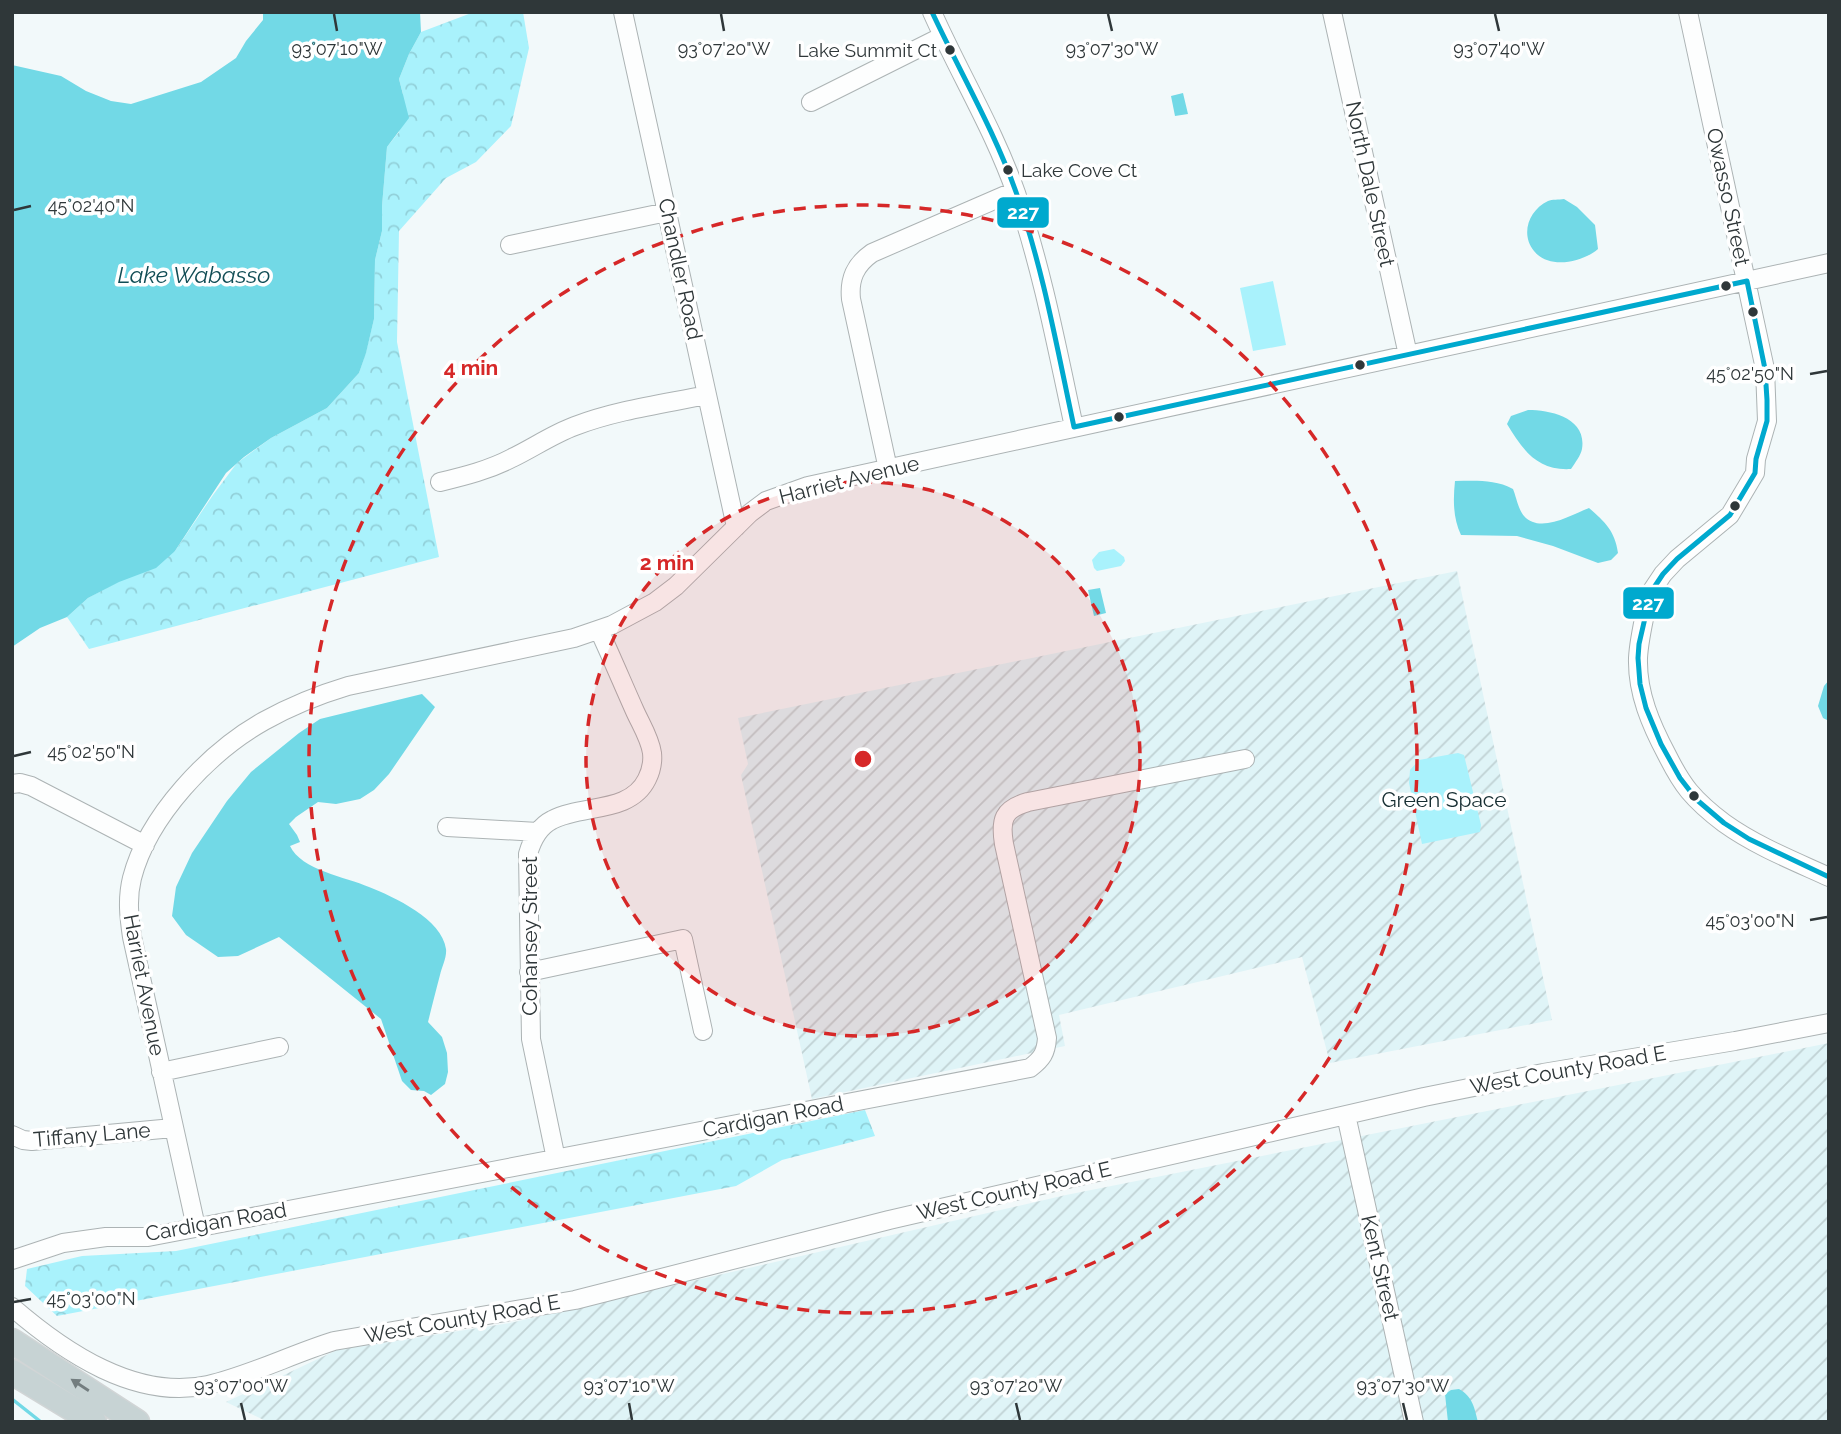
<svg xmlns="http://www.w3.org/2000/svg" width="1841" height="1434" font-family="Raleway,sans-serif">
<defs>
<pattern id="industrial-furrows" width="10" height="10" patternUnits="userSpaceOnUse" patternTransform="scale(1.75)"><rect width="10" height="10" fill="#dff4f7"/><path d="M-1 1l2-2M0 10L10 0M9 11l2-2" fill="none" stroke="#c0d2d4"/></pattern>
<pattern id="forest-crowns" width="20" height="18" patternUnits="userSpaceOnUse" patternTransform="scale(1.75)"><rect width="20" height="18" fill="#a9f2fc"/><path d="M2 6a3 3 0 1 1 6 0M12 15a3 3 0 1 1 6 0" fill="none" stroke="#92d0d9"/></pattern>
</defs>
<rect width="100%" height="100%" fill="#f2f9fa"/>
<path fill="url(#industrial-furrows)" d="M1457 571 1552 1020 1330 1063 1302 957 1059 1015 1065 1046 812 1099 741 775 748 764 738 718Z
M1829 1043V1422H268L226 1402 337 1350 510 1323 1066 1195Z"/>
<path fill="#a9f2fc" d="M1273 281 1286 345 1253 351 1240 288Z
M1114 549 1124 557 1125 561 1121 566 1097 571 1094 568 1092 560 1099 552Z
M1458 753 1464 755 1481 825 1480 832 1422 844 1409 783 1410 770 1419 760Z"/>
<path fill="url(#forest-crowns)" d="M474 12H523L529 48 511 126 476 162 446 178 399 231 397 342 439 557 89 649 67 617 88 598 175 551 213 495 237 463 271 438 327 408 359 373 366 352 374 319 375 260 382 231V206L387 147 399 132 403 94 399 79 409 54 421 32Z
M865 1110 875 1136 782 1160 736 1186 57 1316 25 1286 27 1269 82 1256 176 1251Z"/>
<path fill="#72d9e6" d="M263 12H420L421 32 409 54 399 79 409 118 387 147 382 206V231L375 260 374 319 366 353 359 373 327 408 271 438 244 457 226 473 175 551 156 568 119 582 88 598 67 617 40 628 12 647V65L61 76 86 91 111 101 131 104 201 82 236 58 246 41 263 20Z
M1183 93 1188 114 1175 116 1171 96Z
M1564 199 1577 207 1595 225 1598 249C1583 262 1549 270 1534 251 1520 234 1529 210 1548 201 1552 199 1559 200 1564 199Z
M1528 410C1551 410 1587 418 1582 449 1581 455 1575 463 1571 469 1537 471 1523 450 1507 424L1511 416Z
M1455 481C1475 481 1494 479 1513 489 1516 496 1518 509 1524 516 1540 534 1571 515 1589 508 1605 522 1615 531 1618 553L1611 560 1598 563 1553 546 1517 536 1461 535C1453 518 1453 500 1455 481Z
M1100 588 1106 613 1094 616 1088 590Z
M1829 680V721L1823 718 1818 706 1824 686Z
M422 694 435 707 389 774 374 790 360 799 336 804 318 802 296 817 289 824 297 835 300 842 290 846C301 870 346 877 369 887 394 897 442 919 446 949 447 957 442 966 440 975 436 990 432 1006 428 1022L442 1037 447 1053 448 1072 445 1084 431 1095 424 1091 411 1090 402 1081 381 1019 279 937 238 956 218 957 186 935 172 916 176 887 192 853 227 801 251 772 299 733 320 719Z
M1459 1389C1473 1397 1474 1407 1478 1422H1448L1445 1394 1451 1390Z"/>
<g fill="none" stroke-linecap="round" stroke-linejoin="round">
<path stroke="#72d9e6" stroke-width="3.5" d="M12 1399 41 1422"/>
<g stroke="#acb3b4" stroke-width="20">
<path id="minor" d="M623 12 736 527
M932 12C959 73 994 130 1016 193 1042 269 1057 348 1074 427
M1332 12 1408 355
M1688 12 1765 369 1767 421 1756 459 1755 473 1730 515 1677 559 1663 574 1651 592 1648 600C1644 619 1639 639 1638 658 1637 693 1651 725 1667 755 1673 767 1680 780 1689 791 1699 803 1712 814 1724 823 1756 846 1794 861 1829 877
M811 102 943 36
M510 245 667 212
M888 469 851 299C849 279 855 265 872 253L1015 191
M440 482C465 476 489 470 512 458 533 448 553 434 575 426 617 410 663 404 707 395
M12 784 20 783 31 786 145 845
M447 827 538 832
M529 972 683 939 703 1031
M161 1072 279 1047
M1346 1115 1414 1422
M12 1135 23 1140 32 1141 173 1128
M556 1159 531 1039 528 854C532 840 538 827 552 820 582 804 630 814 647 779 651 771 653 762 652 753 650 738 640 723 634 709 622 682 611 656 599 630
M196 1227 132 937C129 917 127 898 132 878 148 816 209 752 264 721 291 706 318 695 348 686L574 638 612 625 655 602 676 586 750 513 766 501 808 486 1829 263
M12 1260 63 1243 106 1237H148L1030 1068C1042 1059 1046 1053 1047 1038L1004 844C1000 820 1003 809 1028 802L1245 759
M12 1307C64 1352 136 1401 208 1385 251 1375 292 1354 334 1341L575 1300 889 1220 1424 1097 1543 1073 1735 1041 1829 1023"/>
</g>
<g stroke="#d1d5d6" stroke-width="27">
<path id="highway" d="M12 1341 137 1422
M12 1372 94 1422"/>
</g>
<use href="#minor" stroke="#fdfefe" stroke-width="18"/>
<use href="#highway" stroke="#c7d3d4" stroke-width="24"/>
<g stroke="#fff" stroke-width="10">
<path id="bus-1" d="M932 12C960 72 994 130 1016 192 1043 268 1057 348 1074 427
M1747 281 1765 369 1767 400V421L1756 459 1755 473 1730 515 1677 559 1663 574 1651 592 1639 644 1638 658 1640 684 1646 708 1661 744 1680 778 1697 800 1724 823 1749 839 1829 877
M1074 427 1747 281"/>
</g>
<use href="#bus-1" stroke="#00a9ce" stroke-width="5"/>
</g>
<defs><path id="oneway-solid" d="M-6-.8H1V-3.2L6.5 0L1 3.2V.8H-6Z" transform="scale(1.75)"/></defs>
<use fill="#737d7f" href="#oneway-solid" transform="translate(80 1385) rotate(-147)"/>
<path fill="none" stroke="#2f3739" stroke-width="2.5" d="M334 14 337 31M721 14 724 31M1108 14 1112 31M1495 14 1499 31M14 210 31 206M1810 374 1827 371M14 756 31 752M1810 920 1827 917M14 1302 31 1299M241 1403 245 1420M629 1403 632 1420M1016 1403 1020 1420M1403 1403 1407 1420"/>
<circle cx="863" cy="759" r="277" fill="#d62828" fill-opacity=".12"/>
<g fill="none" stroke="#d62828" stroke-width="3.5" stroke-dasharray="12 9">
<circle cx="863" cy="759" r="277"/>
<circle cx="863" cy="759" r="554"/>
</g>
<g fill="#2f3739" stroke="#fff" stroke-width="2.5">
<circle cx="950" cy="50" r="6"/>
<circle cx="1008" cy="170" r="6"/>
<circle cx="1726" cy="286" r="6"/>
<circle cx="1753" cy="312" r="6"/>
<circle cx="1360" cy="365" r="6"/>
<circle cx="1119" cy="417" r="6"/>
<circle cx="1735" cy="506" r="6"/>
<circle cx="1694" cy="796" r="6"/>
</g>
<g text-anchor="middle" stroke-width="7" stroke-linejoin="round" paint-order="stroke">
<g font-size="19" fill="#2f3739" stroke="#fff" text-anchor="end">
<text x="937" y="57">Lake Summit Ct</text>
<text x="1021" y="177" text-anchor="start">Lake Cove Ct</text>
</g>
<g font-size="21" fill="#2f3739" stroke="#fff">
<text transform="translate(1370 184) rotate(78)" y="7">North Dale Street</text>
<text transform="translate(1728 197) rotate(78)" y="7">Owasso Street</text>
<text transform="translate(680 269) rotate(78)" y="7">Chandler Road</text>
<text transform="translate(849 480) rotate(-14)" y="7">Harriet Avenue</text>
<text transform="translate(530 936) rotate(-90)" y="7">Cohansey Street</text>
<text transform="translate(144 985) rotate(79)" y="7">Harriet Avenue</text>
<text transform="translate(1568 1070) rotate(-10)" y="7">West County Road E</text>
<text transform="translate(773 1117) rotate(-11)" y="7">Cardigan Road</text>
<text transform="translate(92 1135) rotate(-5)" y="7">Tiffany Lane</text>
<text transform="translate(1014 1191) rotate(-13)" y="7">West County Road E</text>
<text transform="translate(216 1222) rotate(-10)" y="7">Cardigan Road</text>
<text transform="translate(1380 1268) rotate(77)" y="7">Kent Street</text>
<text transform="translate(462 1319) rotate(-10)" y="7">West County Road E</text>
</g>
<g font-size="21" fill="#172e32" stroke="#fff">
<text x="1444" y="807">Green Space</text>
</g>
<g font-size="23" font-style="italic" fill="#114d55" stroke="#fff">
<text x="194" y="283">Lake Wabasso</text>
</g>
</g>
<g font-size="18" text-anchor="middle" fill="#2f3739" stroke="#fff" stroke-width="7" stroke-linejoin="round" paint-order="stroke">
<text x="337" y="55">93°07'10"W</text>
<text x="724" y="55">93°07'20"W</text>
<text x="1112" y="55">93°07'30"W</text>
<text x="1499" y="55">93°07'40"W</text>
<text x="91" y="212">45°02'40"N</text>
<text x="1750" y="380">45°02'50"N</text>
<text x="91" y="758">45°02'50"N</text>
<text x="1750" y="927">45°03'00"N</text>
<text x="91" y="1305">45°03'00"N</text>
<text x="241" y="1392">93°07'00"W</text>
<text x="629" y="1392">93°07'10"W</text>
<text x="1016" y="1392">93°07'20"W</text>
<text x="1403" y="1392">93°07'30"W</text>
</g>
<circle cx="863" cy="759" r="10" fill="#d62828" stroke="#fff" stroke-width="3.5"/>
<g font-size="21" text-anchor="middle" font-weight="bold" fill="#d62828" stroke="#fff" stroke-width="7" stroke-linejoin="round" paint-order="stroke">
<text x="471" y="375">4 min</text>
<text x="667" y="570">2 min</text>
</g>
<g stroke="#fff" stroke-width="2.5">
<rect x="996" y="196" width="54" height="33" rx="7" fill="#00a9ce"/>
<rect x="1622" y="586" width="53" height="34" rx="7" fill="#00a9ce"/>
</g>
<g font-size="19" text-anchor="middle" font-weight="bold" fill="#fff">
<text x="1023" y="219">227</text>
<text x="1648" y="610">227</text>
</g>
<rect width="1841" height="1434" fill="none" stroke="#2f3739" stroke-width="28"/>
</svg>
